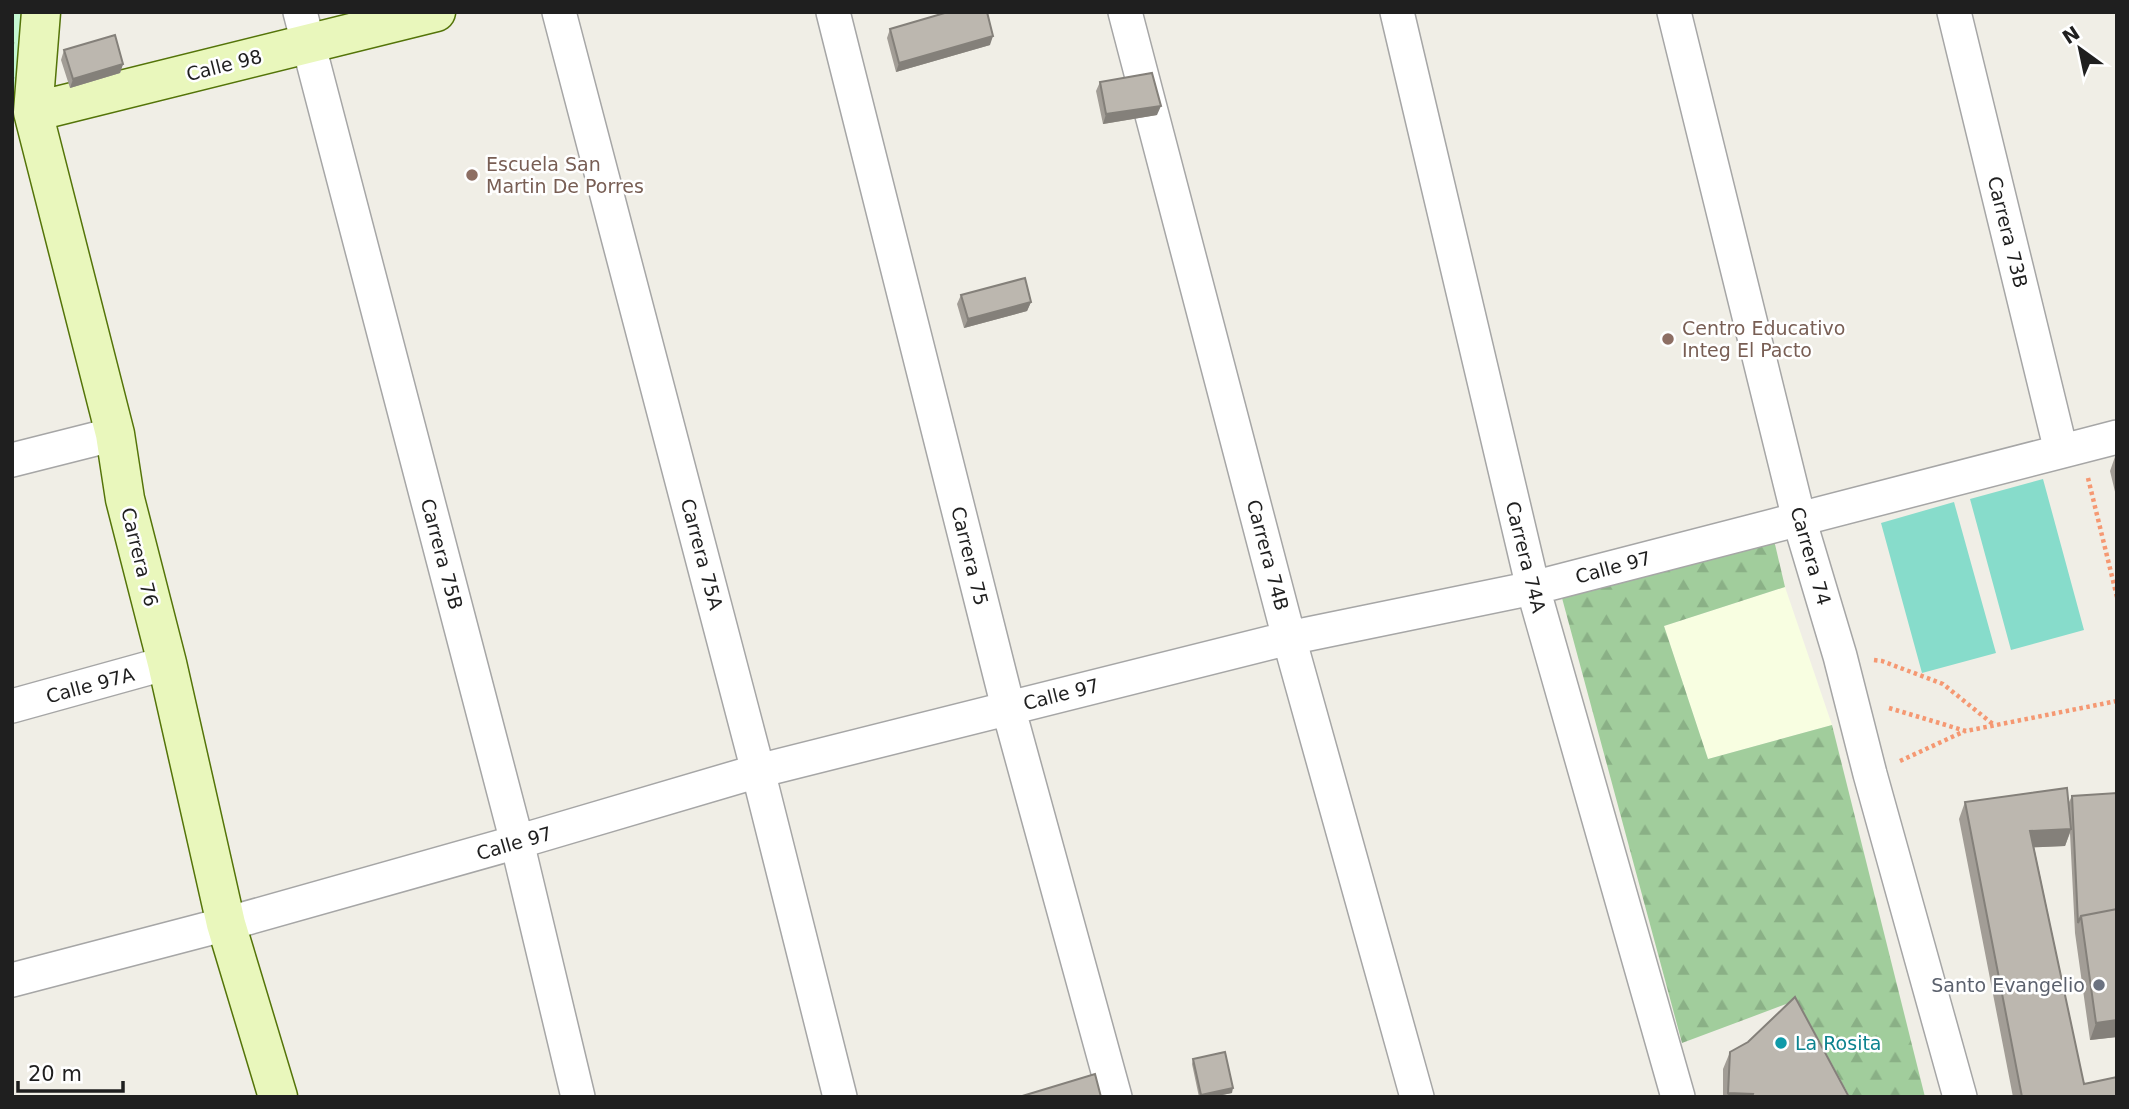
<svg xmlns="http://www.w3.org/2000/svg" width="2129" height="1109" font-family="'DejaVu Sans',sans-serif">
<defs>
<pattern id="forest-firs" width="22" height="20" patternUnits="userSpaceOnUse" patternTransform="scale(1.75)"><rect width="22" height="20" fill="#a1cd9c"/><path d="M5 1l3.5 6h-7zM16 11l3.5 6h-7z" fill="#8ab086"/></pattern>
<pattern id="park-tufts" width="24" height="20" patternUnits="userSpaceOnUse" patternTransform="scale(1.75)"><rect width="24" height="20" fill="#c5f8d2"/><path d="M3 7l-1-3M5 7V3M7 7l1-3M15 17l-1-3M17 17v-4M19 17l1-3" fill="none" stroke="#a9d4b4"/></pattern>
</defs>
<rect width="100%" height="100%" fill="#f0eee6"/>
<path fill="#f8fee1" d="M1785 587 1832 725 1708 759 1664 626Z"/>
<path fill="url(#forest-firs)" d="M1774 540 1785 587 1664 626 1708 759 1832 725 1925 1097H1850L1797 1000 1682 1043 1562 598Z"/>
<path fill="url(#park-tufts)" d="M12 12H41L33 112 12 117Z"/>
<path fill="#87dccb" d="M2043 479 2084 630 2011 650 1970 499Z
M1954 502 1996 653 1922 673 1881 523Z"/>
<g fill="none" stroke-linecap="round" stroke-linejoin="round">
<g stroke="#a6a6a6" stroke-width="36">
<path id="street" d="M300 12 517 842 578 1097
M559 12 758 771 840 1097
M833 12 1008 707 1115 1097
M1125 12 1289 638 1417 1097
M1397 12 1533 588 1678 1097
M1674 12 1799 519 1840 656 1870 774 1960 1097
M1954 12 2061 451
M12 460 115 434
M12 706 167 663
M12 980 226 924 517 842 758 771 1289 638 1533 588 2117 437"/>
</g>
<g stroke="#547409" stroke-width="41">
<path id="secondary" d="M41 12 33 112 115 434 125 499 167 663 226 924 278 1097
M33 112 436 12"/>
</g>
<path stroke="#f59872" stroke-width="4.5" stroke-dasharray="3.5 3.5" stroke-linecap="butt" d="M2088 478 2117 597
M1874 660 1882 661 1943 684 1994 725
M1889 708 1966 731 2117 701
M1900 761 1965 731"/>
<use href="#street" stroke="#fff" stroke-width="33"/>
<use href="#secondary" stroke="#e9f7bc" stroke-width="38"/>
</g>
<path fill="#a29d96" d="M890 29 990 45 896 72 887 38Z
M64 50 123 64 120 73 70 88 61 60Z
M1100 82 1157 115 1103 124 1096 91Z
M961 295 1031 302 1027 311 964 328 957 304Z
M2116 454H2117V500L2110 471Z
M2117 793V1037L2090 1040 2075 933 2070 833 2065 846 2034 847 2084 1084 2117 1097H2013L1959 819 1965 802 2068 804 2072 796Z
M1730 1052 1849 1097H1723V1069Z
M1193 1059 1232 1093 1212 1097H1199L1192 1064Z"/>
<path fill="#84807a" d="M993 36 990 45 896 72 899 63Z
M123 64 120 73 70 88 73 79Z
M1161 106 1157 115 1103 124 1106 114Z
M1031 302 1027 311 964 328 968 319Z
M2071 829 2065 846 2024 848 2030 831Z
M2117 1020V1037L2090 1040 2096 1023Z
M1233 1088 1232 1093 1212 1097H1201V1095Z
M1728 1093 1753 1094 1752 1097H1727Z"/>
<path fill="#bcb7af" stroke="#84807a" stroke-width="2" d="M948 12H987L993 36 899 63 890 29Z
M115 35 123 64 73 79 64 50Z
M1152 73 1161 106 1106 114 1100 82Z
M1025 278 1031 302 968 319 961 295Z
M2067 788 2071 829 2030 831 2084 1084 2117 1077V1097H2022L1965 802Z
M2117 793V909L2081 916 2078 923 2072 796Z
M2117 909V1020L2096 1023 2081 916Z
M1795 997 1849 1097H1752L1753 1094 1728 1093 1730 1052 1748 1042Z
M1225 1052 1233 1088 1201 1095 1193 1059Z
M1095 1074 1101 1097H1019Z"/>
<g fill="#8d6e63" stroke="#fff" stroke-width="2.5">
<circle cx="472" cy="175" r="7"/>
<circle cx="1668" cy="339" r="7"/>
</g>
<circle fill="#6b7280" stroke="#fff" stroke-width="2.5" cx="2099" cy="985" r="7"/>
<circle fill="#0f9aa8" stroke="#fff" stroke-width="2.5" cx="1781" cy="1043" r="7"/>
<g text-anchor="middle" stroke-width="5" stroke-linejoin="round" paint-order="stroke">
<g font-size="19" fill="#1f1f1f" stroke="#fff">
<text transform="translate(224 65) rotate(-14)" y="7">Calle 98</text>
<text transform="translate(2008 232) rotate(76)" y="7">Carrera 73B</text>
<text transform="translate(442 554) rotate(75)" y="7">Carrera 75B</text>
<text transform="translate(702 554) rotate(75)" y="7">Carrera 75A</text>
<text transform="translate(1268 555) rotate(75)" y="7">Carrera 74B</text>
<text transform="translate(970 556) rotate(76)" y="7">Carrera 75</text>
<text transform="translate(1811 556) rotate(74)" y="7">Carrera 74</text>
<text transform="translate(140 557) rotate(76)" y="7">Carrera 76</text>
<text transform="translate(1526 557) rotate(76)" y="7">Carrera 74A</text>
<text transform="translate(1613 567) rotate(-15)" y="7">Calle 97</text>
<text transform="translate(90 685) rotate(-15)" y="7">Calle 97A</text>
<text transform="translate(1061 694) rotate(-14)" y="7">Calle 97</text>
<text transform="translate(514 843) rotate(-16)" y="7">Calle 97</text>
</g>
<g font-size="19" fill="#785e54" stroke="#fff" text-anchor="start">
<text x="486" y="171">Escuela San<tspan x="486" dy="22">Martin De Porres</tspan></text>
<text x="1682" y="335">Centro Educativo<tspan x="1682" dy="22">Integ El Pacto</tspan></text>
</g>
<g font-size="19" fill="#5b616d" stroke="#fff" text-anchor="end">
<text x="2085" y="992">Santo Evangelio</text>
</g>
<g font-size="19" fill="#0d838f" stroke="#fff" text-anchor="start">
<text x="1795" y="1050">La Rosita</text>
</g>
</g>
<rect width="2129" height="1109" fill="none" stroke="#1f1f1f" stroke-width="28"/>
<g transform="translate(2080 49) rotate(327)" stroke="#ffffff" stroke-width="5" paint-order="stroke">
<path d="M0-5L12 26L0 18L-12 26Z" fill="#1f1f1f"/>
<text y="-10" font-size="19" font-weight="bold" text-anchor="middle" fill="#1f1f1f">N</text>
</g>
<path d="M18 1081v10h105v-10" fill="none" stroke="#1f1f1f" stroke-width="3.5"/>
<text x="28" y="1081" font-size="21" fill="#1f1f1f" stroke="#ffffff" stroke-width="5" paint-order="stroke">20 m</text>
</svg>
